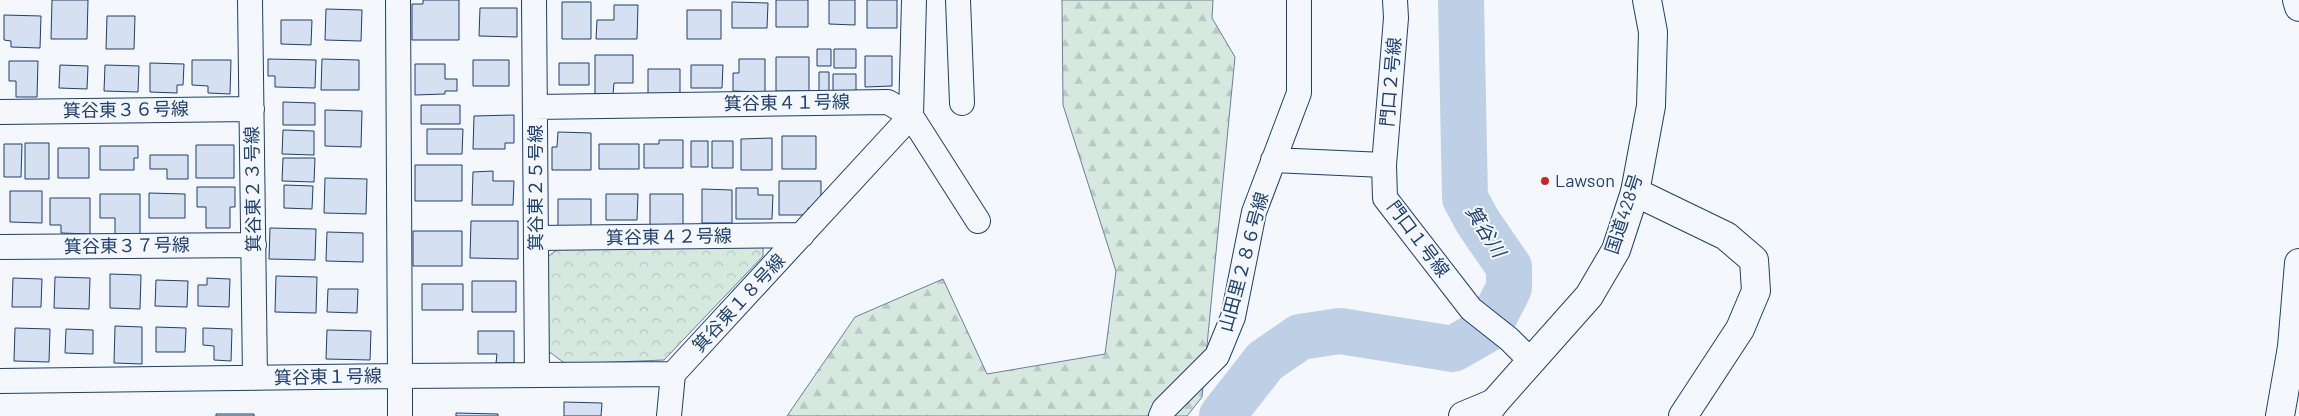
<svg xmlns="http://www.w3.org/2000/svg" width="2299" height="416" font-family="Barlow,'Noto Sans JP',sans-serif">
<defs>
<pattern id="forest-firs" width="22" height="20" patternUnits="userSpaceOnUse" patternTransform="scale(1.25)"><rect width="22" height="20" fill="#d7e8df"/><path d="M5 1l3.5 6h-7zM16 11l3.5 6h-7z" fill="#b8c8c3"/></pattern>
<pattern id="park-crowns" width="20" height="18" patternUnits="userSpaceOnUse" patternTransform="scale(1.25)"><rect width="20" height="18" fill="#d7e8df"/><path d="M2 6a3 3 0 1 1 6 0M12 15a3 3 0 1 1 6 0" fill="none" stroke="#b8c8c3"/></pattern>
</defs>
<rect width="100%" height="100%" fill="#f4f7fb"/>
<path fill="url(#forest-firs)" stroke="#687fa3" d="M1062 0H1213L1212 18 1235 57 1202 397 1187 416H787L855 317 943 279 987 374 1105 354 1116 271 1063 105Z"/>
<path fill="url(#park-crowns)" stroke="#687fa3" d="M763 244V256L664 360 566 364 548 351 546 258 562 246Z"/>
<g fill="none" stroke-linecap="round" stroke-linejoin="round">
<path stroke="#bed0e5" stroke-width="46" d="M1222 416 1265 361 1300 337 1340 331 1453 349 1488 329 1509 288V267L1478 222 1465 198 1461 0"/>
</g>
<path fill="#d5e0f0" stroke="#1d3f73" d="M52 0H88L87 39H51Z
M423 0H459V40H412V4H423Z
M776 0H808V27H776Z
M829 0H855V25L829 24Z
M867 0H897V28H867Z
M562 2H591V39H562Z
M732 2 768 3 767 28H732Z
M614 5H638L637 39H596L597 20H614Z
M480 8H517V37L479 36Z
M326 9 362 10 361 41 325 40Z
M687 10H721V39H687Z
M4 15 41 16 40 48 11 47V41L4 40Z
M107 16H135L134 49H106Z
M281 20H312L311 45 281 44Z
M817 49H831V66H817Z
M834 49H856V68H834Z
M595 55H633V83H614L613 94H595Z
M865 56H892V86L865 87Z
M776 57H809V91H776Z
M268 59 316 60 315 88 275 87V76H268Z
M322 59 359 60V90H321Z
M739 59H765V92L733 91V73H739Z
M192 60H231L230 94 208 93V86L192 85Z
M473 60H509V86H473Z
M9 61H38L37 97H16V81H9Z
M150 63 184 64 183 85H177V93L150 92Z
M559 63H589V85H559Z
M415 64H445V79H457V91H445V94L415 95Z
M60 65 88 66 87 89 59 88Z
M105 65 139 66 138 92 104 91Z
M691 65H723L722 88H691Z
M648 69H680V98H648Z
M819 72H829V92L819 93Z
M833 74H856V92H833Z
M283 102 315 103V125H283Z
M421 105H460V124H421Z
M325 110 362 111 361 147 325 146Z
M514 115V143H505V149H473L474 116Z
M427 129H463L462 154H427Z
M283 130 314 131V155L282 154Z
M558 132 591 133V170H552V147H557Z
M782 136H816V169H782Z
M772 138V170H741V139Z
M659 140H683V168H644V144H659Z
M691 141H708V167H691Z
M712 141H733V168H712Z
M25 143H49V179H25Z
M4 144H22L21 177H4Z
M599 144H639V169H599Z
M196 145H234V178H196Z
M100 146H138V158H134V170H100Z
M58 148H89V178H58Z
M150 155H188V179H167V169H150Z
M283 158H315L314 182 282 181Z
M415 165H462V201H415Z
M493 171V181H514L513 205H472L473 172Z
M325 178 367 179 366 214 324 213Z
M779 181H821V202L816 208H808V215H779Z
M284 185 313 186 312 209 284 208Z
M197 187H235V207H230V228H206V207H197Z
M736 188H758V195H773L772 219H736Z
M702 189 732 190V223H702Z
M10 191H42V223L10 222Z
M149 193 185 194V218H149Z
M100 194H140V234H115V218H100Z
M606 194H638L637 220H606Z
M650 194H683V226H650Z
M50 198H90V234L61 233V225H50Z
M558 199H591V226H558Z
M471 221H518V259L470 258Z
M270 228 316 229 315 260 269 259Z
M413 231H462V266H413Z
M327 232 363 233V262L326 261Z
M110 274 141 275 140 309 110 308Z
M276 276 317 277 316 313 275 312Z
M55 277 90 278 89 309 54 308Z
M13 278 42 279 41 307H12Z
M207 278 230 279 229 307 198 306V285H207Z
M156 280 188 281 187 307 155 306Z
M472 281H516V312H472Z
M422 284H463V310H422Z
M328 289H358L357 313 327 312Z
M115 326 142 327V364L114 363Z
M156 327 186 328 185 352H156Z
M15 328 50 329 49 362 14 361Z
M203 328 232 329 231 361 214 360V346L203 345Z
M66 329 93 330V354L65 353Z
M327 330 371 331 370 360 326 359Z
M478 331H514V363H496L497 354H478Z
M564 402 602 403 601 416H564Z
M456 413 498 414V416H456Z
M216 414H254V416H216Z"/>
<g fill="none" stroke-linecap="round" stroke-linejoin="round">
<g stroke="#1d3f73" stroke-width="26">
<path id="minor" d="M250 0 255 378
M534 0 537 375
M958 0 962 103
M535 107 888 102 911 116 978 221
M0 112 252 109
M1273 160 1384 165 1385 198 1471 309 1509 339 1531 361
M1384 165 1396 18 1395 0
M536 238 802 235
M0 247 254 245
M0 381 400 376 398 0
M400 416V376L673 374 911 116 914 0
M669 416 673 374
M1161 416 1164 409 1217 356 1233 317 1254 212 1299 93V0"/>
</g>
<g stroke="#1d3f73" stroke-width="30">
<path id="tertiary" d="M2297 0 2299 7
M1635 192 1726 236 1754 260 1756 291 1740 329 1683 416
M1463 416 1494 403
M2280 416 2292 347 2299 263"/>
</g>
<g stroke="#1d3f73" stroke-width="30">
<path id="trunk" d="M1485 416 1494 403 1589 296 1616 250 1635 192 1651 106 1653 32 1647 0"/>
</g>
<use href="#minor" stroke="#f4f7fb" stroke-width="24"/>
<use href="#tertiary" stroke="#f4f7fb" stroke-width="28"/>
<use href="#trunk" stroke="#f4f7fb" stroke-width="28"/>
</g>
<circle fill="#c62828" stroke="#f4f7fb" stroke-width="2" cx="1545" cy="181" r="5"/>
<g text-anchor="middle" stroke-width="4" stroke-linejoin="round" paint-order="stroke">
<g font-size="18" fill="#1d3f73" stroke="#f4f7fb">
<text transform="translate(1391 82) rotate(-85)" y="6">門口２号線</text>
<text transform="translate(787 103) rotate(-1)" y="6">箕谷東４１号線</text>
<text transform="translate(126 110) rotate(-1)" y="6">箕谷東３６号線</text>
<text transform="translate(536 188) rotate(-90)" y="6">箕谷東２５号線</text>
<text transform="translate(253 189) rotate(-91)" y="6">箕谷東２３号線</text>
<text transform="translate(1624 214) rotate(-72)" y="6">国道428号</text>
<text transform="translate(669 237) rotate(-1)" y="6">箕谷東４２号線</text>
<text transform="translate(1418 239) rotate(53)" y="6">門口１号線</text>
<text transform="translate(127 246) rotate(-1)" y="6">箕谷東３７号線</text>
<text transform="translate(1244 262) rotate(-75)" y="6">山田里２８６号線</text>
<text transform="translate(739 303) rotate(-47)" y="6">箕谷東１８号線</text>
<text transform="translate(328 377) rotate(-1)" y="6">箕谷東１号線</text>
</g>
<g font-size="18" fill="#1d3f73" stroke="#f4f7fb" text-anchor="start">
<text x="1555" y="187">Lawson</text>
</g>
<g font-size="19" font-style="italic" fill="#1d3f73" stroke="#f4f7fb">
<text transform="translate(1486 231) rotate(58)" y="7">箕谷川</text>
</g>
</g>
</svg>
